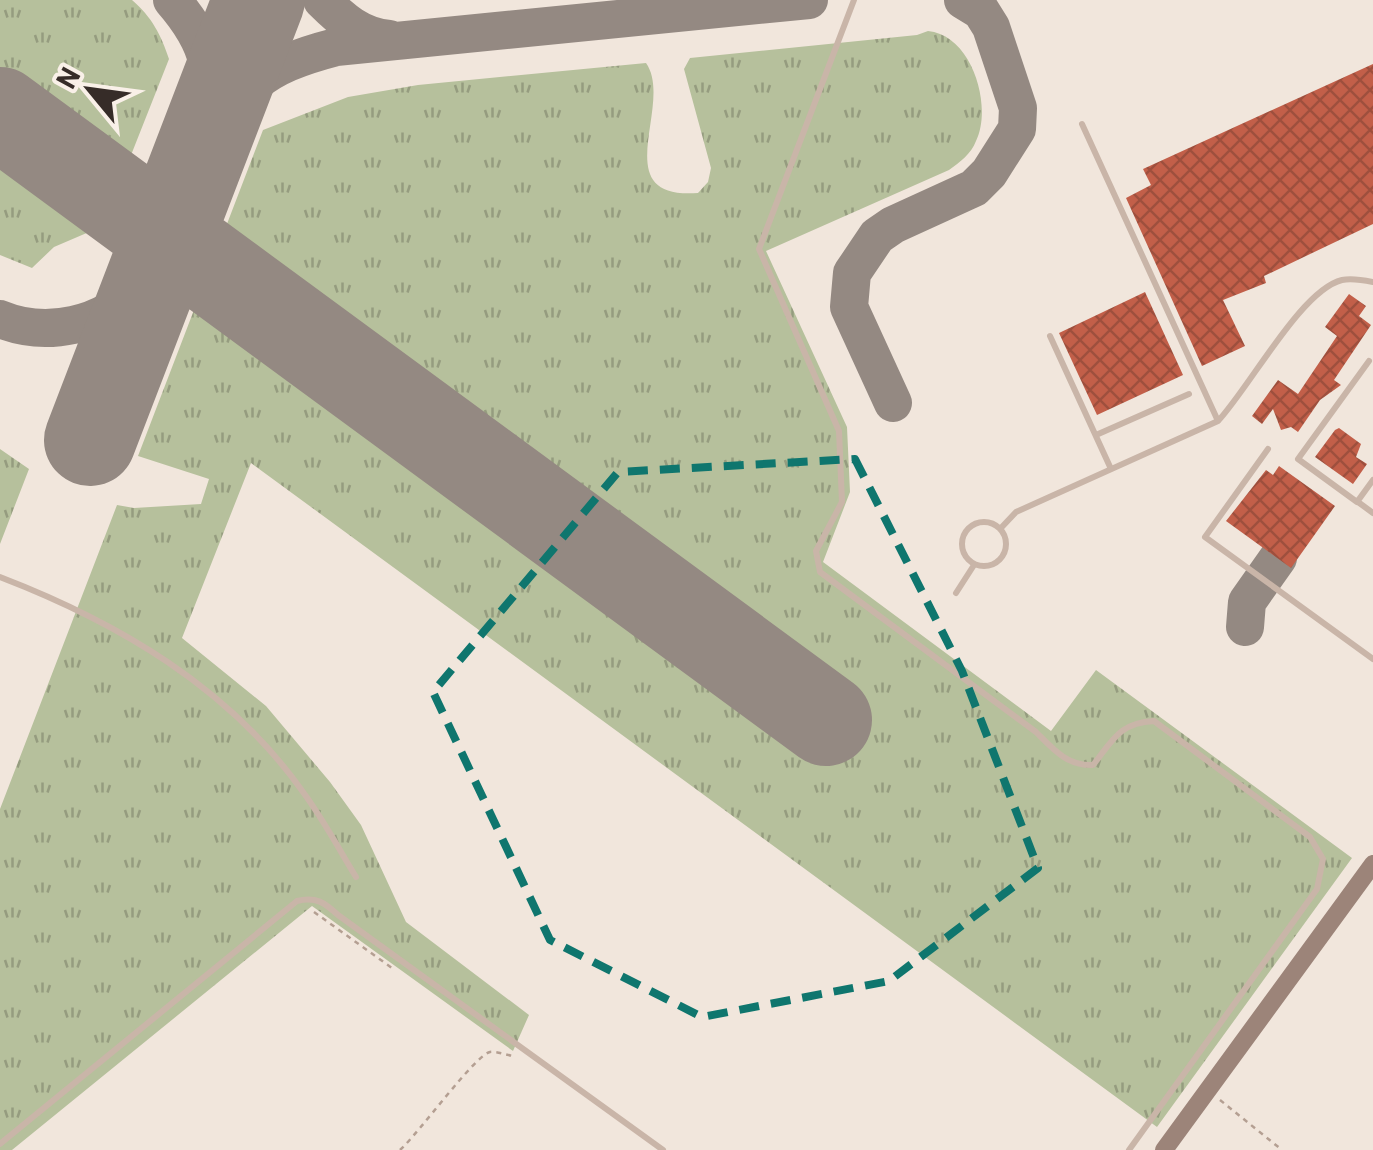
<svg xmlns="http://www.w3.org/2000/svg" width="1373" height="1150" font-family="Barlow,sans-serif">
<defs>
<pattern id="grass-tufts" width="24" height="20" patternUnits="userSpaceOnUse" patternTransform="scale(2.5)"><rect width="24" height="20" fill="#b6c09c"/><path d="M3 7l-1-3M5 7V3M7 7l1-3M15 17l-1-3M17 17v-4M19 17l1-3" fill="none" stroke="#959c7f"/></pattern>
<pattern id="building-cross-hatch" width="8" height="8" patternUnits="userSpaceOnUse" patternTransform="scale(2.5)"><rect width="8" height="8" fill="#c25f49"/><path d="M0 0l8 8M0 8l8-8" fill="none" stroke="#9e4f3d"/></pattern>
</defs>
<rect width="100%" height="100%" fill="#f1e6dc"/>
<path fill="url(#grass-tufts)" d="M0 0H132C152 17 161 35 169 59L103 226 54 247 32 268 0 255Z
M928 31C972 35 993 106 976 141 971 154 960 162 949 170L766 251 847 427 850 492 823 562 1051 731 1096 670 1352 858 1157 1127 251 463 182 638 266 706 330 782 361 825 406 922 529 1015 513 1051 312 906 12 1150H0V809L117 505 134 508 201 504 209 479 138 456 263 130 348 97 418 85 646 63C675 104 604 200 698 193L708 182 711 168 684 69 690 58 917 35Z
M0 449 29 469 0 544Z"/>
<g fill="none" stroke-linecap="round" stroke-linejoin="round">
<path stroke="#948982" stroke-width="38" d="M172 0C212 46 216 76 204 135
M322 0C342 20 360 36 389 39
M201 152C243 86 259 67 336 47L809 0
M0 319C46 338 104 326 138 288 148 277 155 261 164 248
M893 403 849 307 852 273 877 236 893 225 974 188 989 173 1017 129 1018 108 991 27 981 11 963 0
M1245 627 1247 602 1278 558"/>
<path stroke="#948982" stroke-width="92" d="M0 113 826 720
M90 440 259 0"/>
</g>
<path fill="url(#building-cross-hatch)" d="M1373 64V224L1264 276 1266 283 1223 300 1245 346 1202 366 1126 198 1151 185 1143 169Z
M1145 292 1183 375 1097 415 1059 333Z
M1349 294 1366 306 1359 316 1371 325 1334 380 1341 385 1320 400 1298 432 1291 427 1281 430 1273 409 1262 424 1252 416 1278 380 1298 394 1337 336 1325 327Z
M1339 428 1361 444 1356 457 1367 464 1353 484 1315 457 1335 430Z
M1279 466 1335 506 1291 568 1226 521 1266 470 1273 475Z"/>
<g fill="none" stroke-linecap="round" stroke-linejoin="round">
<path stroke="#b49f92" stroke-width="2.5" stroke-dasharray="5 5" stroke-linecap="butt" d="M314 912 392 968
M1220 1100 1282 1150
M400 1150C419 1133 475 1055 490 1052 496 1051 507 1055 513 1056"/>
<path stroke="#c9b5a8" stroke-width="6" d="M854 0 759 249 839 431 842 502 816 551 820 572 1036 732C1053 749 1067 766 1093 765 1113 740 1119 723 1154 721L1310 837 1323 859 1317 889 1129 1150
M1082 124 1218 421
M1050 336 1111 469
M1369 361 1298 459 1357 502 1373 480
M1096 435 1189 394
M1268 449 1205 537 1373 659
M1358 502 1373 513
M962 544a22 22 0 1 1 44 0a22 22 0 1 1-44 0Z
M1000 529 1016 512 1218 421C1250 387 1301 290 1342 280 1352 278 1363 280 1373 282
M0 577C117 622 229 687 303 792 323 819 339 849 356 877
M956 593 974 565
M0 1144 297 901C316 896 325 903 338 915L663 1150"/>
<path stroke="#9c8479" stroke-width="18" d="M1164 1150 1373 864"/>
</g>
<path fill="none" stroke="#0f766e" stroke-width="8" stroke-dasharray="20 12" stroke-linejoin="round" d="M855 459 962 671 1038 868 889 981 702 1017 550 940 433 692 618 472Z"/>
<g transform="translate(90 90) rotate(299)" stroke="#f9f0e8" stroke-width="8" paint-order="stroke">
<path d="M0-8L18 38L0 25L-18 38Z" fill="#362c28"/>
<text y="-15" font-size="28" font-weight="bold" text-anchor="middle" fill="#362c28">N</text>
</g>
</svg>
